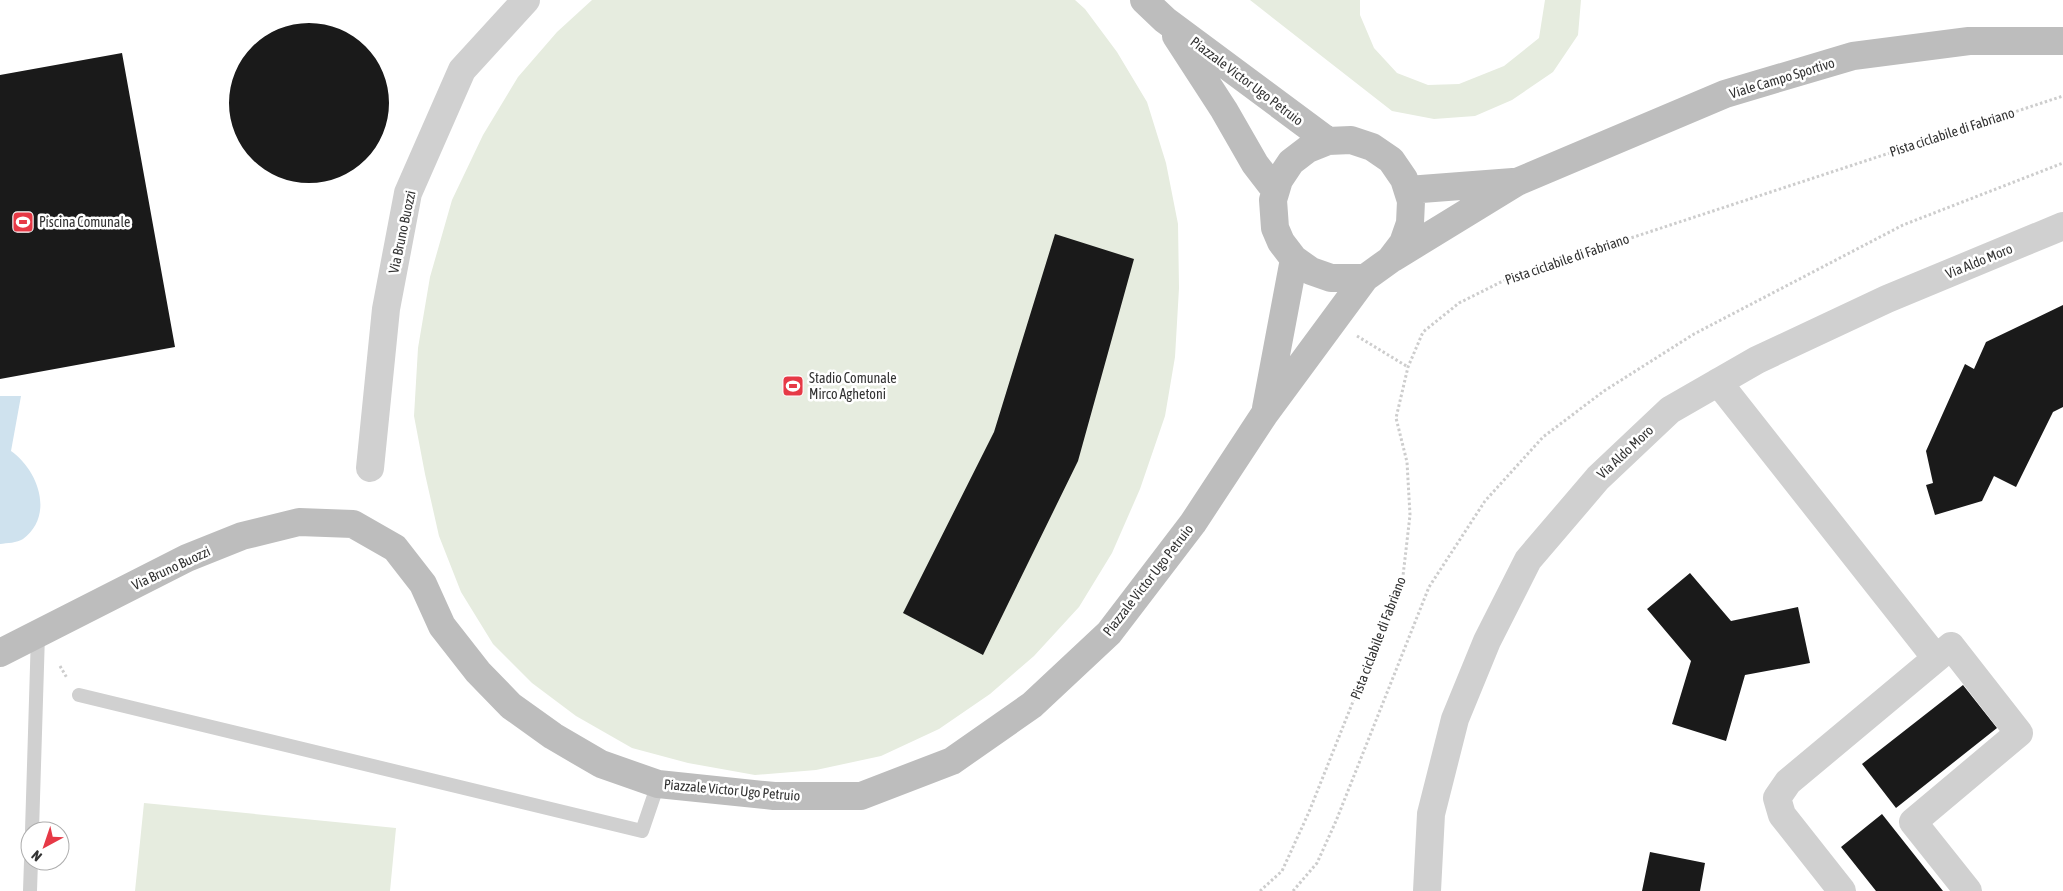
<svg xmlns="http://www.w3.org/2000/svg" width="2063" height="891" font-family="'Asap Condensed',sans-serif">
<rect width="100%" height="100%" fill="#fff"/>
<path fill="#e6ecdf" d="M592 0H1075L1085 9 1117 52 1147 102 1166 163 1178 224 1179 288 1175 357 1165 416 1140 489 1112 553 1079 607 1034 656 990 694 939 729 881 756 816 770 755 775 688 763 632 748 576 716 532 683 493 644 461 592 439 536 425 474 414 416 418 348 430 277 452 200 483 135 518 77 557 32Z
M1250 0H1360V15L1374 48 1397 73 1428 85 1459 84 1504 66 1539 38 1545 0H1581L1578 35 1553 72 1512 100 1475 116 1434 119 1392 111Z
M144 803 396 828 390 891H135Z"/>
<path fill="#cfe2ee" d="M0 396H21L11 451C38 470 55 515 23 539 17 543 7 543 0 544Z"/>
<path fill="#1a1a1a" d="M229 103a80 80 0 1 1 160 0a80 80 0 1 1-160 0Z
M122 53 175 347 0 379V75Z
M1055 234 1134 259 1078 461 983 655 903 613 994 432Z
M2063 305V407L2053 412 2016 487 1994 476 1982 501 1935 515 1926 485 1933 483 1926 451 1965 364 1974 369 1986 342Z
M1690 573 1731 621 1798 607 1810 663 1745 675 1726 741 1672 724 1691 661 1647 609Z
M1963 685 1997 728 1896 808 1862 764Z
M1882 814 1943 891H1876L1841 847Z
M1650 852 1705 863 1700 891H1642Z"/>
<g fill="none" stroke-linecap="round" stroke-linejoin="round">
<path stroke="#cdcdcd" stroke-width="3" stroke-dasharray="2.5 2.5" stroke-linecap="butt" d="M1357 336 1408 367
M60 666 67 678
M1260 891 1282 871 1309 812 1403 576 1410 515 1407 462 1396 418 1408 367 1423 332 1459 303 1509 278 2063 96
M1293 891 1317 863 1336 821 1429 587 1485 501 1543 437 1604 391 1694 334 1903 225 2063 163"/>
<path stroke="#d0d0d0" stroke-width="14" d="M79 695 642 831 658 784
M32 831 38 634
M30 891 31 861"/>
<path stroke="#d0d0d0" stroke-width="28" d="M1718 382 1936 658
M370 468 386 309 408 193 462 70 526 0
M1427 891 1431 814 1455 719 1487 641 1528 560 1598 478 1670 410 1757 360 1887 299 2063 226
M1842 891 1782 815 1777 798 1788 782 1951 646 2019 733 1913 822 1968 891"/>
<path stroke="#bdbdbd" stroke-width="28" d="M1144 0 1165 20 1328 141
M1176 36 1224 110 1255 164 1275 190
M1408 190 1513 182
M1393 258 1517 182 1725 94 1853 56 1969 41H2063
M1266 408 1294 259
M0 653 187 558 242 536 299 522 353 524 395 548 423 584 442 626 478 672 511 706 553 736 601 764 658 784 774 796H861L952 761 1032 705 1109 633 1193 523 1264 415 1365 278 1390 260 1403 243 1410 223 1411 201 1404 179 1391 160 1372 147 1351 140 1328 141 1308 149 1291 162 1279 180 1273 200 1275 228 1281 242 1294 259 1311 271 1331 278H1365"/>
</g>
<defs>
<g id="stadium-square" transform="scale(1.125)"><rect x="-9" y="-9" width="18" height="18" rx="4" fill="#e63946" stroke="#fff"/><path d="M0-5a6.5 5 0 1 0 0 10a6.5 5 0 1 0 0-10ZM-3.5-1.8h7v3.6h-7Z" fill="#fff"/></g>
</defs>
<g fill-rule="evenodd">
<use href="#stadium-square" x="23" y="222"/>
<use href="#stadium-square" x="793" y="386"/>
</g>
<g text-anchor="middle" stroke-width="5" stroke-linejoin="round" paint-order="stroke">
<g font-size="14" fill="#333" stroke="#fff">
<text transform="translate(1782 78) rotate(-17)" y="5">Viale Campo Sportivo</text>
<text transform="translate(1247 81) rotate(37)" y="5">Piazzale Victor Ugo Petruio</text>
<text transform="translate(1952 132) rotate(-18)" y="5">Pista ciclabile di Fabriano</text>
<text transform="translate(402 232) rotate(-78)" y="5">Via Bruno Buozzi</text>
<text transform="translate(1567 259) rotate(-19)" y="5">Pista ciclabile di Fabriano</text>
<text transform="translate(1979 261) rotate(-22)" y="5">Via Aldo Moro</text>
<text transform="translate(1625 452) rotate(-43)" y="5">Via Aldo Moro</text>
<text transform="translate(171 568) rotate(-25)" y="5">Via Bruno Buozzi</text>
<text transform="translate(1148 580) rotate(-52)" y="5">Piazzale Victor Ugo Petruio</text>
<text transform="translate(1378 638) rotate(-69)" y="5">Pista ciclabile di Fabriano</text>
<text transform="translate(732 790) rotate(5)" y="5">Piazzale Victor Ugo Petruio</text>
</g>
<g font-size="14" fill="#333" stroke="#fff" text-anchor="start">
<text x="39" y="227">Piscina Comunale</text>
<text x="809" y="383">Stadio Comunale<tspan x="809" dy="16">Mirco Aghetoni</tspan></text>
</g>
</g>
<g transform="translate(45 846) rotate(220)"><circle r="24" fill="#ffffff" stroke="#adadad"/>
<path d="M0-4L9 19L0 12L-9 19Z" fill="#e63946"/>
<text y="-8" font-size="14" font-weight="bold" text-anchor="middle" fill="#333333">N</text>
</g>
</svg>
